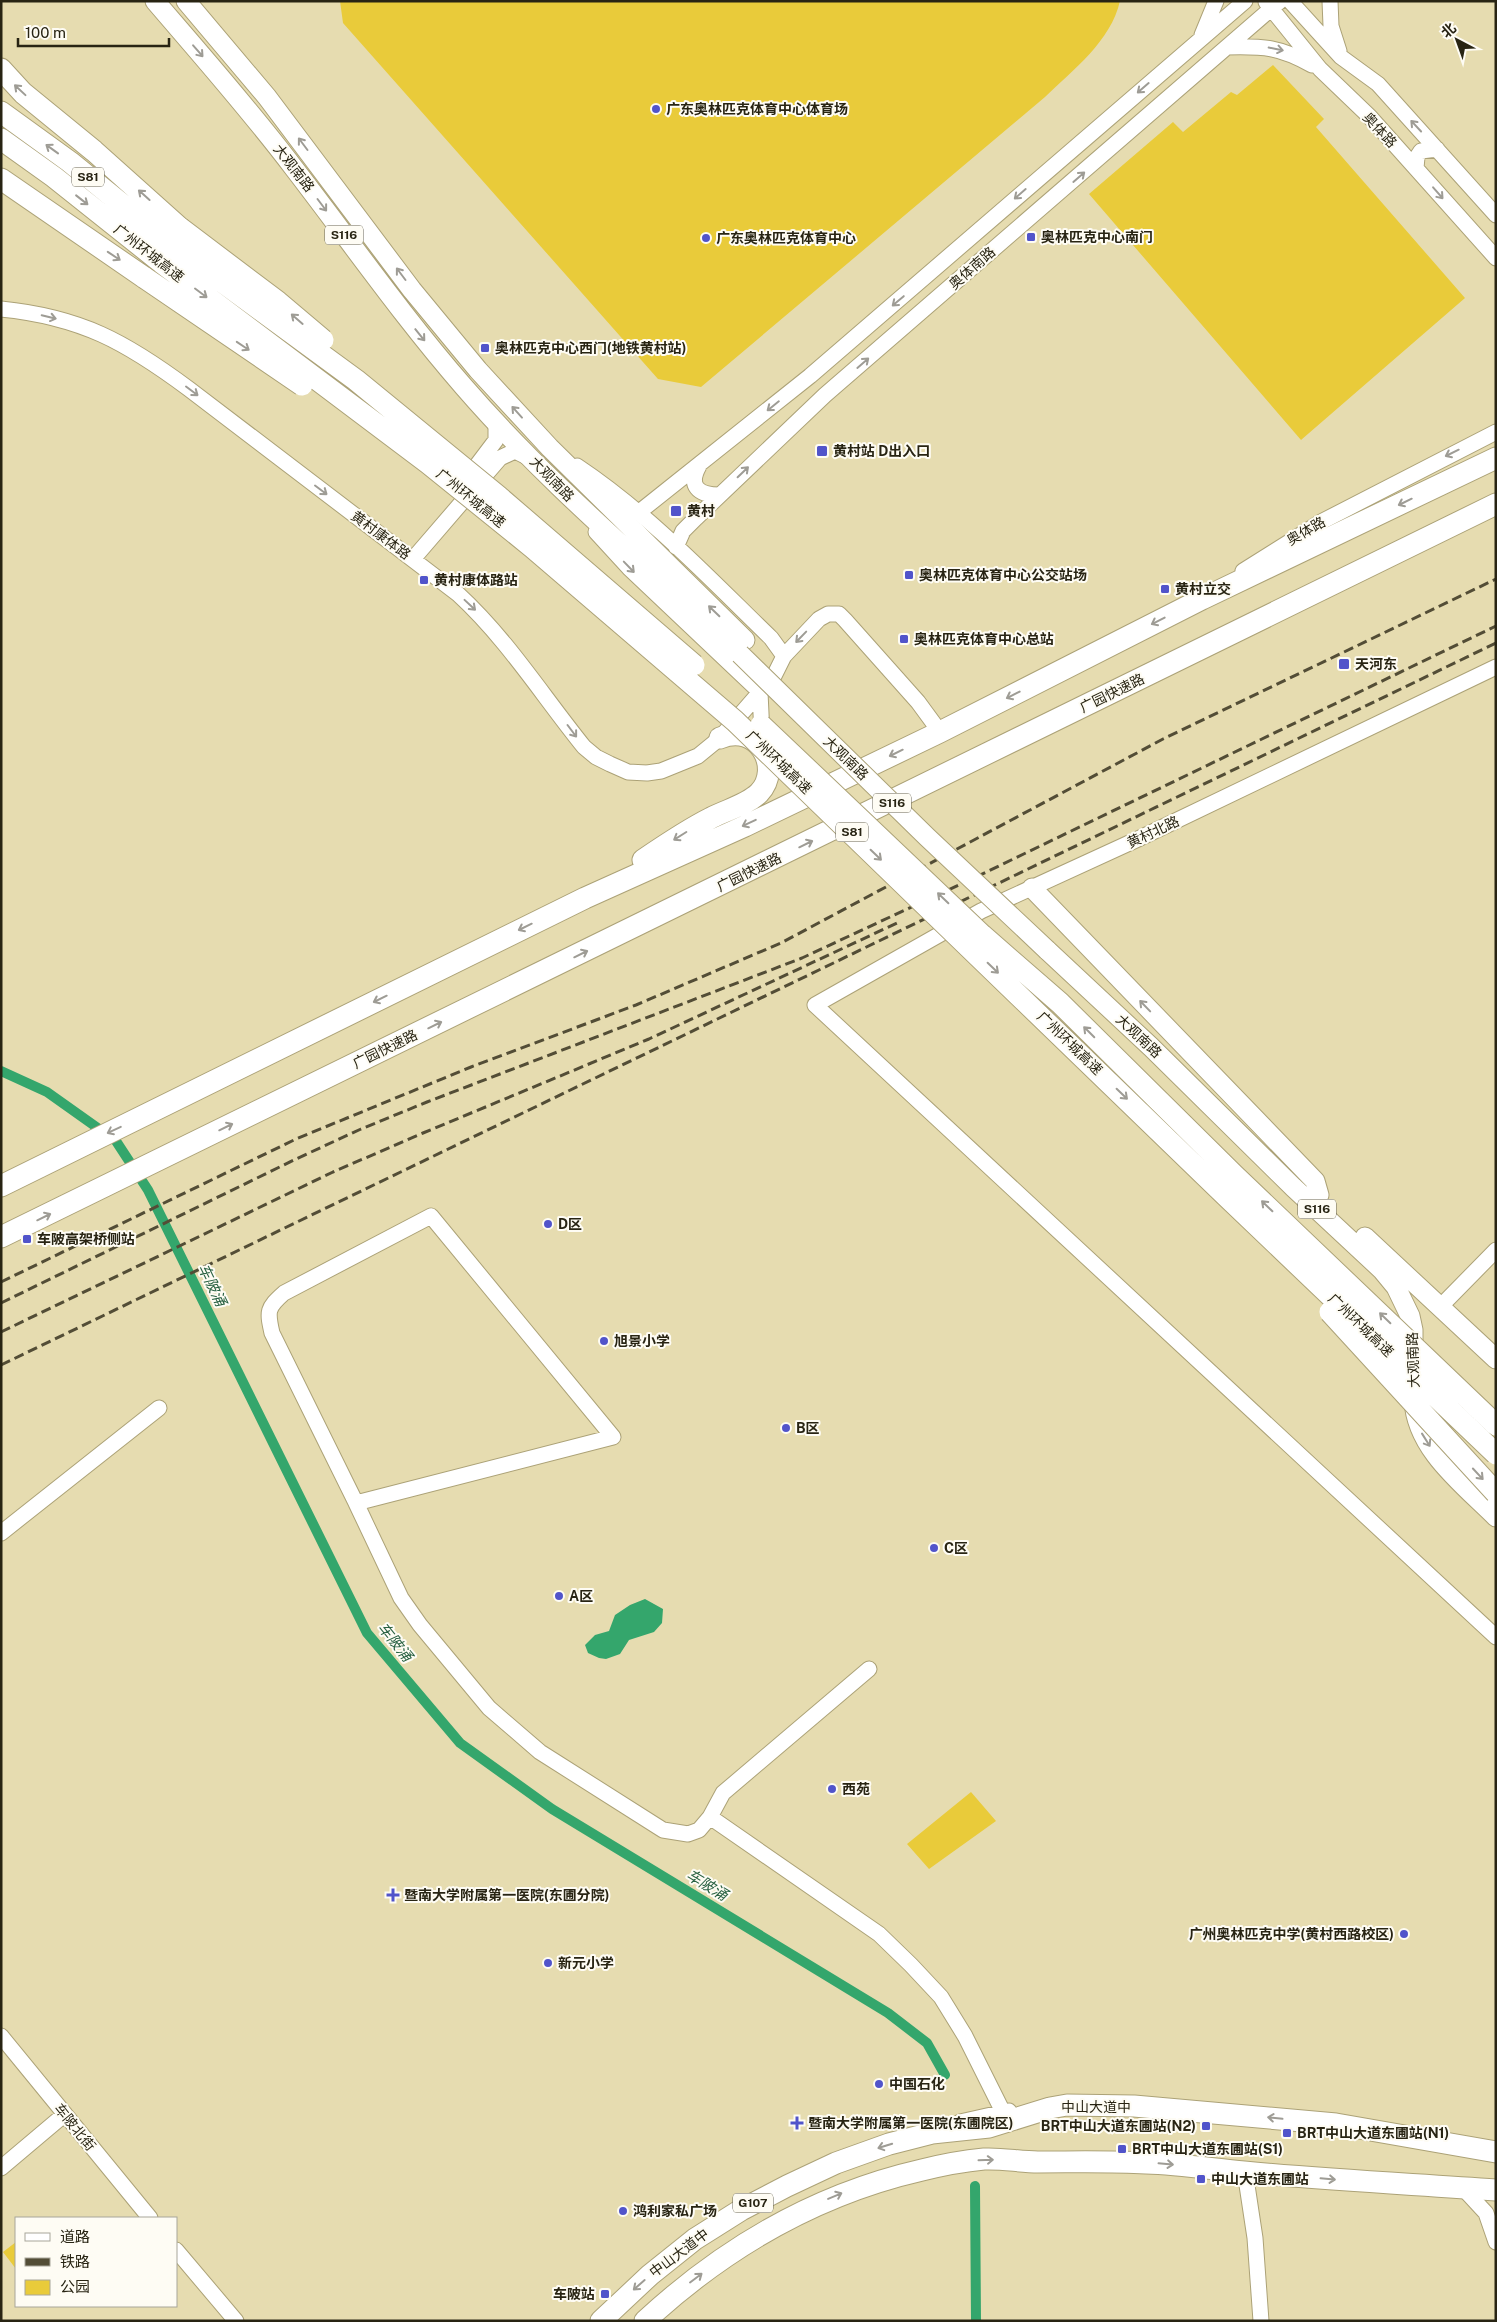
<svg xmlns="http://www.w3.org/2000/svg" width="1497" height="2322" font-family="'Public Sans','Noto Sans SC',sans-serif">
<rect width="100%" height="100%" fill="#e6dcb0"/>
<path fill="#e9cb3a" d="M340 1H1120C1111 41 1073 70 1045 97L701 387 658 379 343 23Z
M1273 65 1324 119 1316 127 1465 298 1301 440 1089 194 1173 122 1183 132 1231 92 1237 95Z
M971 1792 996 1821 929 1869 907 1844Z
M16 2242V2269L3 2252Z"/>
<path fill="#34a66c" d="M645 1599 663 1609 662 1623 654 1632 629 1640 620 1654 606 1659 599 1658 588 1653 585 1645 595 1635 609 1631 615 1615 630 1605Z"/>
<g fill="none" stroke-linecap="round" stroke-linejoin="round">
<path stroke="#34a66c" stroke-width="10" d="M1 1071 47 1092 116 1141 148 1190 367 1633 460 1743 552 1809 888 2013 927 2043 945 2075
M975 2186 976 2321"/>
<g stroke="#aca277" stroke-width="17">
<path id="minor" d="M1290 1 1341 57 1378 84 1496 215
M1330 1 1331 26 1339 51
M1266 2 1320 69 1370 117 1496 258
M1202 35 1216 1
M1227 47C1264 46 1280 47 1312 65
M1416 168 1417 157 1421 151 1437 149
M1 309C81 317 126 342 189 389L458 594C507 639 542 695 584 747L596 757 610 764 628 772 647 773 661 771 698 756 720 738 774 676 784 656 819 619 828 614H839L845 620 918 702 940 732
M577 466C649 514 709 578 771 638L784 656
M699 466C688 486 698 495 719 495
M465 481 496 440V422
M638 513 810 376 1245 1
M596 532 629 568 760 692 762 735
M676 547 683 531 696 518 825 395 1280 1
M413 559 500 458 515 451 529 458
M1243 571 1321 522 1496 432
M1496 667 1138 839 981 911 815 1005 1496 1637
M431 1216 613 1437 356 1503 272 1333C267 1311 267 1308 284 1293Z
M1441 1306 1496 1250
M356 1503 401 1598 420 1625 489 1708 540 1752 663 1830 688 1834 699 1830 710 1817 723 1793 869 1669
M1 1533 159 1408
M710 1817 879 1934 911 1965 941 1997 965 2036 1003 2112
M1 2036 150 2218
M960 2122 1009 2111
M1 2168 65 2114
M1245 2172 1255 2238 1261 2321
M1462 2187 1486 2213 1496 2242
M176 2250 236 2321"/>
</g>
<g stroke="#aca277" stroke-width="21">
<path id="major" d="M155 1C202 56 250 110 293 167 350 241 403 317 464 387 548 484 647 566 740 654
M186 1 267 97 412 290 478 370 550 448 745 640
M1032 888 1315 1181 1319 1195
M1047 950 1151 1047 1293 1187 1382 1270 1396 1287 1410 1316 1413 1330V1357
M1365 1237 1496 1359
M1414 1400C1416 1449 1463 1484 1496 1517"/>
</g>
<g stroke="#aca277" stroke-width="23">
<path id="highway" d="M1 69 23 93 94 151 180 228
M1 112 70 162 172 245
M1 139 54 177 162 263
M1 179 145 278
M643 860C665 845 687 830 711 818 726 810 747 805 759 793 783 768 758 722 720 738
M1 1186 585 898 745 826 940 732 1202 599 1496 458
M1 1237 1496 504
M601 2321 650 2275 695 2239 741 2210 787 2186 836 2163 889 2144 932 2133 989 2127 1050 2108 1067 2105 1134 2106 1336 2124 1496 2152
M645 2321C724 2248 817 2194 922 2170 942 2165 963 2161 984 2159 1002 2158 1020 2162 1038 2162 1074 2162 1110 2161 1146 2163 1179 2164 1212 2169 1244 2172 1328 2180 1412 2184 1496 2190"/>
</g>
<use href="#minor" stroke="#fff" stroke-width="15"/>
<use href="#major" stroke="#fff" stroke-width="19"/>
<use href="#highway" stroke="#fff" stroke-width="21"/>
<path stroke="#534d36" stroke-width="3" stroke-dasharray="10 5" stroke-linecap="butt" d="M1 1282 296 1139 471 1067 636 1005 781 943 1163 739 1496 579
M1 1303 296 1159 361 1129 427 1102 802 958 976 877 1496 626
M1 1332 333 1172 423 1133 649 1039 897 923
M1 1365 1496 643"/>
<g stroke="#aca277" stroke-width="21" stroke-linecap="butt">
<path id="major-bridge" d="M740 654 927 837 1047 950"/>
</g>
<g stroke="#aca277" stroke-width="23" stroke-linecap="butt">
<path id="highway-bridge" d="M180 228 278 302 323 340
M172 245 356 380 499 497 694 665
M162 263 428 463 532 547 735 721 1226 1196 1496 1454
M145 278 302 385
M761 725 982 935 1060 1003 1234 1175 1496 1425
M1330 1312 1496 1493"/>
</g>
<use href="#major-bridge" stroke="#fff" stroke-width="19"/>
<use href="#highway-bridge" stroke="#fff" stroke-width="21"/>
</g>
<defs><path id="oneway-shaft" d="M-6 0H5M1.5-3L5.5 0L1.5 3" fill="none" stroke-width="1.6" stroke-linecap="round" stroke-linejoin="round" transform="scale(1.25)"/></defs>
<g stroke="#9e9c95">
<use href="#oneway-shaft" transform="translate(1276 49) rotate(11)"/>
<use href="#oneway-shaft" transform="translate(198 51) rotate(49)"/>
<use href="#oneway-shaft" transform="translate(1143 88) rotate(139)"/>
<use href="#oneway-shaft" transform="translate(20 90) rotate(-137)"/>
<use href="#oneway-shaft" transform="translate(1416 126) rotate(-133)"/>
<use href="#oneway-shaft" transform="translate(303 144) rotate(-127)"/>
<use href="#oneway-shaft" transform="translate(52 149) rotate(-144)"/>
<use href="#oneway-shaft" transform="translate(1079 177) rotate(-41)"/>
<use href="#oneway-shaft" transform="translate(1438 193) rotate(49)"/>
<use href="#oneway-shaft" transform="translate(1020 194) rotate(139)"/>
<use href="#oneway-shaft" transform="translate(144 195) rotate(-138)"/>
<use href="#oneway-shaft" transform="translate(82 200) rotate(38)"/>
<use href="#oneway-shaft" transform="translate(322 205) rotate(53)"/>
<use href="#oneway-shaft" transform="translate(114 256) rotate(34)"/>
<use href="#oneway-shaft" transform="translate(401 274) rotate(-127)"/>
<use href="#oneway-shaft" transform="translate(201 293) rotate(37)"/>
<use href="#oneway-shaft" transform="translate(898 301) rotate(140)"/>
<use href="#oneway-shaft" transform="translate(49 317) rotate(13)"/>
<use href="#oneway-shaft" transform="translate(297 319) rotate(-139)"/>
<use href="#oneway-shaft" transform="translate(420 335) rotate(51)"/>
<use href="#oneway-shaft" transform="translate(243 346) rotate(34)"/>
<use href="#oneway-shaft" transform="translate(863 363) rotate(-41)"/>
<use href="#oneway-shaft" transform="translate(192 391) rotate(37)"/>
<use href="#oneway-shaft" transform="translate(773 406) rotate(141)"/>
<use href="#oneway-shaft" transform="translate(517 412) rotate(-132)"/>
<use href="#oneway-shaft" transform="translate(1452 453) rotate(154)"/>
<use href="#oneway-shaft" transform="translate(743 472) rotate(-44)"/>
<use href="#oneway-shaft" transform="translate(321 490) rotate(37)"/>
<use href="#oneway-shaft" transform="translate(1405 502) rotate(154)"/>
<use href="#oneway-shaft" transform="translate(629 567) rotate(46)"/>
<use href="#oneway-shaft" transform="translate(470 605) rotate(43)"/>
<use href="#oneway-shaft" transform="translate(714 611) rotate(-136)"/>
<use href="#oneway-shaft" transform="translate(1158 621) rotate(153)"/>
<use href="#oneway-shaft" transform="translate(801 637) rotate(134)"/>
<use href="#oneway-shaft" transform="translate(1013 695) rotate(153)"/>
<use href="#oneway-shaft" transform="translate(572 731) rotate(53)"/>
<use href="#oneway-shaft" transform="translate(896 753) rotate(154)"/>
<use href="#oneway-shaft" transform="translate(749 823) rotate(155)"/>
<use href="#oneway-shaft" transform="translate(680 836) rotate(148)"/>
<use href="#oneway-shaft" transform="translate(806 844) rotate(-26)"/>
<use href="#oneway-shaft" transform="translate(876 855) rotate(44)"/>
<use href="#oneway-shaft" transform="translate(943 898) rotate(-136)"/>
<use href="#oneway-shaft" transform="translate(525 927) rotate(154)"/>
<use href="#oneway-shaft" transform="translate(581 954) rotate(-26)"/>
<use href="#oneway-shaft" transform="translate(993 968) rotate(44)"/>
<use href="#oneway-shaft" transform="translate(380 999) rotate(154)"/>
<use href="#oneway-shaft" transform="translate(1145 1006) rotate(-134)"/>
<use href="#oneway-shaft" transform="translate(435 1025) rotate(-26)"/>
<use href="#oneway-shaft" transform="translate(1089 1032) rotate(-135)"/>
<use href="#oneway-shaft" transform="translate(1122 1094) rotate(44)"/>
<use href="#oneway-shaft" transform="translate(226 1127) rotate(-26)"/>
<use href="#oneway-shaft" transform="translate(114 1130) rotate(155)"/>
<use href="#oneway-shaft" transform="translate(1267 1206) rotate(-136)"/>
<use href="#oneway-shaft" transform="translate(44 1217) rotate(-26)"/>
<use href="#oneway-shaft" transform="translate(1385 1318) rotate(-136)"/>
<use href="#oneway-shaft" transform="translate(1426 1440) rotate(58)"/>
<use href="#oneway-shaft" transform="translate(1478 1474) rotate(47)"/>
<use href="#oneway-shaft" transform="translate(1275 2118) rotate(-174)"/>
<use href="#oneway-shaft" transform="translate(885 2146) rotate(163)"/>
<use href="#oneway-shaft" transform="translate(986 2160) rotate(-2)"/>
<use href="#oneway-shaft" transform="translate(1166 2164) rotate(5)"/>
<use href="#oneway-shaft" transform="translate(1328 2179) rotate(5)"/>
<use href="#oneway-shaft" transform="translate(835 2196) rotate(-23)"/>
<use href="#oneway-shaft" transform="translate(696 2278) rotate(-37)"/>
<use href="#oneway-shaft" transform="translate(639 2285) rotate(139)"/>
</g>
<g fill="#5154ca" stroke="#fefcf4" stroke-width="2">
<circle cx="656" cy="109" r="5"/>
<rect x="1026" y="232" width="10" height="10" rx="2.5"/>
<circle cx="706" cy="238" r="5"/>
<rect x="480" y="343" width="10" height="10" rx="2.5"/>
<rect x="816" y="445" width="12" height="12" rx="2.5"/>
<rect x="670" y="505" width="12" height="12" rx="2.5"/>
<rect x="904" y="570" width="10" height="10" rx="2.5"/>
<rect x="419" y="575" width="10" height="10" rx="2.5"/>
<rect x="1160" y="584" width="10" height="10" rx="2.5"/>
<rect x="899" y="634" width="10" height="10" rx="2.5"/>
<rect x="1338" y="658" width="12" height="12" rx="2.5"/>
<circle cx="548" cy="1224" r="5"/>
<rect x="22" y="1234" width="10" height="10" rx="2.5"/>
<circle cx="604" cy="1341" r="5"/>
<circle cx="786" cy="1428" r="5"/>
<circle cx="934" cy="1548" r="5"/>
<circle cx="559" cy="1596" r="5"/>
<circle cx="832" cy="1789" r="5"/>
<path d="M390.5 1887.5h5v5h5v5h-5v5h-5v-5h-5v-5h5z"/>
<circle cx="1404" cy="1934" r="5"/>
<circle cx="548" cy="1963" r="5"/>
<circle cx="879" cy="2084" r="5"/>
<path d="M794.5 2115.5h5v5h5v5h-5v5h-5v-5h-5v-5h5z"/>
<rect x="1201" y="2121" width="10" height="10" rx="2.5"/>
<rect x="1282" y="2128" width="10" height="10" rx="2.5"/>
<rect x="1117" y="2144" width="10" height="10" rx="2.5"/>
<rect x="1196" y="2174" width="10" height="10" rx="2.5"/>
<circle cx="623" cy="2211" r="5"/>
<rect x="600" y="2289" width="10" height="10" rx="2.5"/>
</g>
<g text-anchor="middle" stroke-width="4" stroke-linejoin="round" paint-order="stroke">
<g fill="#fefcf4" stroke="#686556" stroke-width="1">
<rect x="72" y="167.5" width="32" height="19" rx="4"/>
<rect x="325" y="225.5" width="38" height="19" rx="4"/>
<rect x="873" y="793.5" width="38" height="19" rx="4"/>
<rect x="836" y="822.5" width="32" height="19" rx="4"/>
<rect x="1298" y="1199.5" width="38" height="19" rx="4"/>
<rect x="733" y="2193.5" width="40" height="19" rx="4"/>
</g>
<g font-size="12" font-weight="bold" fill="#282413">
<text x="88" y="181">S81</text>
<text x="344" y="239">S116</text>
<text x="892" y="807">S116</text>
<text x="852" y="836">S81</text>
<text x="1317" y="1213">S116</text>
<text x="753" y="2207">G107</text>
</g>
<g font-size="14" font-weight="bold" fill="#282413" stroke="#fefcf4" text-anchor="start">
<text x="666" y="114">广东奥林匹克体育中心体育场</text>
<text x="1041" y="242">奥林匹克中心南门</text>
<text x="716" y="243">广东奥林匹克体育中心</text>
<text x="495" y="353">奥林匹克中心西门(地铁黄村站)</text>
<text x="833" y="456">黄村站 D出入口</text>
<text x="687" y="516">黄村</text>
<text x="919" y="580">奥林匹克体育中心公交站场</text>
<text x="434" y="585">黄村康体路站</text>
<text x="1175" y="594">黄村立交</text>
<text x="914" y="644">奥林匹克体育中心总站</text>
<text x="1355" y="669">天河东</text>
<text x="558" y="1229">D区</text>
<text x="37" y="1244">车陂高架桥侧站</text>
<text x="614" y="1346">旭景小学</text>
<text x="796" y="1433">B区</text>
<text x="944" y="1553">C区</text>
<text x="569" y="1601">A区</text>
<text x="842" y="1794">西苑</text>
<text x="404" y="1900">暨南大学附属第一医院(东圃分院)</text>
<text x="1394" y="1939" text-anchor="end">广州奥林匹克中学(黄村西路校区)</text>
<text x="558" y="1968">新元小学</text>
<text x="889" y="2089">中国石化</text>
<text x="808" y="2128">暨南大学附属第一医院(东圃院区)</text>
<text x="1196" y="2131" text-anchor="end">BRT中山大道东圃站(N2)</text>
<text x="1297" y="2138">BRT中山大道东圃站(N1)</text>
<text x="1132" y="2154">BRT中山大道东圃站(S1)</text>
<text x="1211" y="2184">中山大道东圃站</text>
<text x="633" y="2216">鸿利家私广场</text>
<text x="595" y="2299" text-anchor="end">车陂站</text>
</g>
<g font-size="14" fill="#282413" stroke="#fefcf4">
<text transform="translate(1380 130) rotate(47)" y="5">奥体路</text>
<text transform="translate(294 168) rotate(52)" y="5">大观南路</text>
<text transform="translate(149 253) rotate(38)" y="5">广州环城高速</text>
<text transform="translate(972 268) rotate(-41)" y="5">奥体南路</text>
<text transform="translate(552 479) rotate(46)" y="5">大观南路</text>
<text transform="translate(471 498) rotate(39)" y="5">广州环城高速</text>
<text transform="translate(1306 531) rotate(-30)" y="5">奥体路</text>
<text transform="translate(381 535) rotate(37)" y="5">黄村康体路</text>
<text transform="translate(1112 693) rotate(-26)" y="5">广园快速路</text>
<text transform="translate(846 758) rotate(44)" y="5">大观南路</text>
<text transform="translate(779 762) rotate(44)" y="5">广州环城高速</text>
<text transform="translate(1153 832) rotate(-25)" y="5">黄村北路</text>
<text transform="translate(749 872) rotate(-26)" y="5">广园快速路</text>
<text transform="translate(1139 1036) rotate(43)" y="5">大观南路</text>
<text transform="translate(1070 1043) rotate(44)" y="5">广州环城高速</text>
<text transform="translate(385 1049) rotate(-26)" y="5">广园快速路</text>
<text transform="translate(1361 1325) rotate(44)" y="5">广州环城高速</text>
<text transform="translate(1413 1360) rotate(-92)" y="5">大观南路</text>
<text x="1096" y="2112">中山大道中</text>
<text transform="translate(75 2127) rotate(51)" y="5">车陂北街</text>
<text transform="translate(679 2253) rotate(-37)" y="5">中山大道中</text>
</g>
<g font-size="15" font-style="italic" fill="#2a6243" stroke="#fefcf4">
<text transform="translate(212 1285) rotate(64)" y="5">车陂涌</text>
<text transform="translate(395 1642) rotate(51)" y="5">车陂涌</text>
<text transform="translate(707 1885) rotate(31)" y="5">车陂涌</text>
</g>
</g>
<rect width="1497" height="2322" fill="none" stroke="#282413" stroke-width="5"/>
<rect x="15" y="2217" width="162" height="90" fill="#fefcf4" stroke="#a8a69a"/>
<rect x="25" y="2233" width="25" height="8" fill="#ffffff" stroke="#a8a69a"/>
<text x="60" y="2242" font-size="15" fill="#282413">道路</text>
<rect x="25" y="2258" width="25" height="8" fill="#534d36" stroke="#a8a69a"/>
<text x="60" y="2267" font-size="15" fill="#282413">铁路</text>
<rect x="25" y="2280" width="25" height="15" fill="#e9cb3a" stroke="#a8a69a"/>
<text x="60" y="2292" font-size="15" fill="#282413">公园</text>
<g transform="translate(1457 40) rotate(319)" stroke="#fefcf4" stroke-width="4" paint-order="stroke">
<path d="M0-4L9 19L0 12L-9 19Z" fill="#282413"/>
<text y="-8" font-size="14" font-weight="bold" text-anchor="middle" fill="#282413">北</text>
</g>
<path d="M18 38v8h151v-8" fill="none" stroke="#282413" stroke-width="2.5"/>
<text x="25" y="38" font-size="15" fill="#282413" stroke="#fefcf4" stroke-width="4" paint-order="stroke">100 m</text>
</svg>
